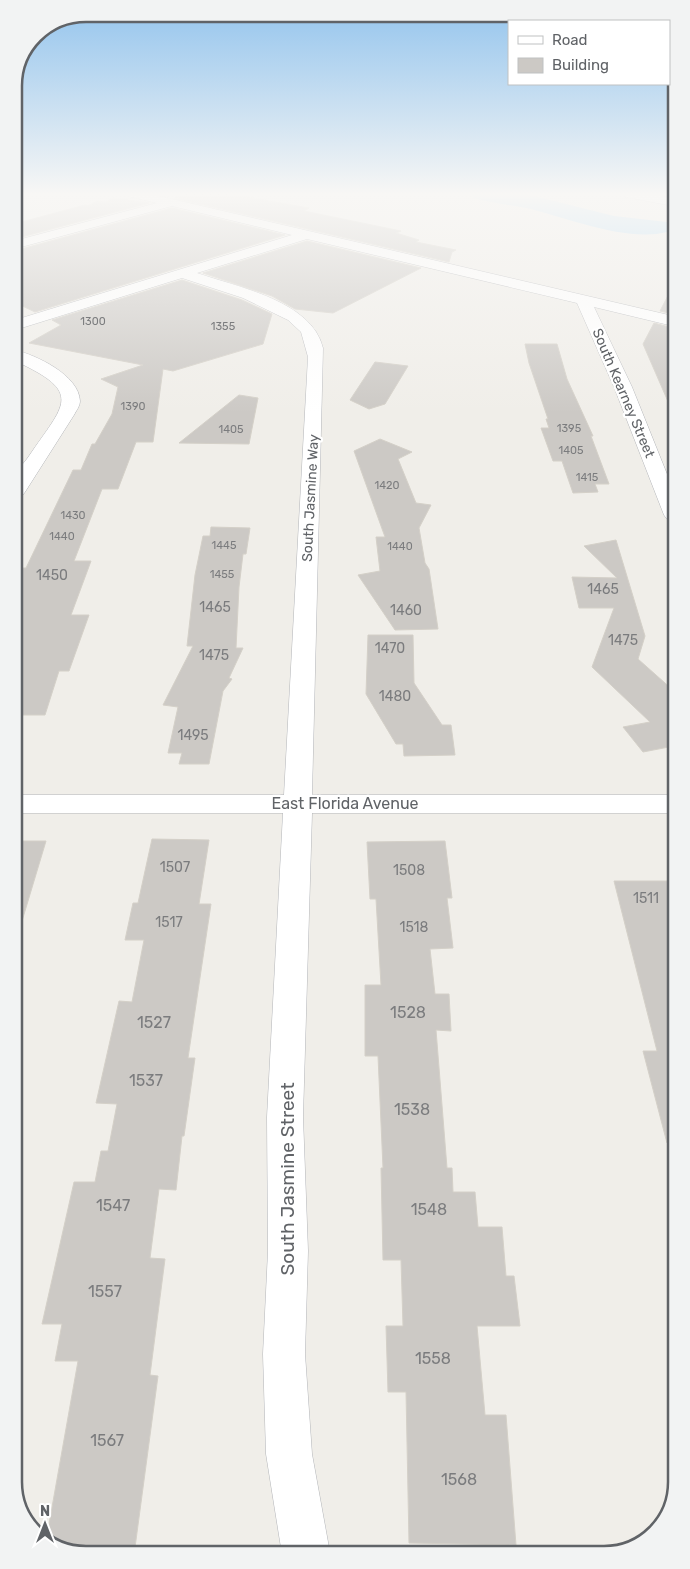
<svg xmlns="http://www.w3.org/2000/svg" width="690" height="1569" font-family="Rubik,sans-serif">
<rect width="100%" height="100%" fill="#f0eee9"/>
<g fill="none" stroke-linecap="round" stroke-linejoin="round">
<path fill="#b3dbf5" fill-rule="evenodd" d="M470 193H522L614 216 667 222 671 227 667 232C627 242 570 219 531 209 512 205 492 203 474 198Z"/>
</g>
<path fill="#ccc9c5" stroke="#d4d0c8" d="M185 193H225L309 208 304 211 401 231 396 233 419 240 416 242 456 250 452 252 449 262 174 198Z
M113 198 149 203 14 239V224L85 205 88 206 97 201 106 202Z
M172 208 285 235 35 312 14 302V251Z
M307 241 421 268 333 313 295 309 272 296 203 273Z
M182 280 242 300 272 314 263 344 173 371 163 369 153 442H136L118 489H102L74 561H91L71 615H89L69 671H59L45 715H16L15 582 21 568H26L73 470H81L92 444H95L112 414 118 387 101 379 143 365 29 343 61 325 52 320Z
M673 286V314L660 311Z
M654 323 673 328V413L643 344Z
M525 344H557L567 379 593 436H591L609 484H595L598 492 573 493 562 461H553L541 428H549L546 419H548L529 363Z
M375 362 408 366 385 404 369 409 350 400Z
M239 395 258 398 249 444 179 443Z
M380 439 412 452 398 459 416 503 431 505 419 528 425 563 429 569 438 629 395 630 358 575 380 571 376 537H385L354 451Z
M211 527 250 528 246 554H243L239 587 236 648H243L229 678 232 679 223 691 209 764H179L182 753H168L178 707 163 705 193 646H187L195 575 203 536H210Z
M616 540 645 636 638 659 674 691V746L643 752 623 727 650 722 592 667 614 608H579L572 577 617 578 584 546Z
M368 635H413L414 683 442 725H451L455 755 404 756 403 744H396L366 694Z
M152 839 209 840 199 904H211L188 1058H195L184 1136H182L176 1190 159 1189 150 1258 165 1259 150 1375 158 1376 134 1555H82L46 1541 78 1361H55L62 1324H42L74 1182H95L101 1151H108L117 1104 96 1103 119 1001 132 1002 144 940H125L133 903H138Z
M16 841H46L22 921 16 920Z
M445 841 452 898H447L453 948 430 949 435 994H449L451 1031 436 1030 447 1168H452L453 1192H475L478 1227H502L506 1276H514L520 1326H477L485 1415H506L516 1545 409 1543 406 1392H388L386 1326H403L401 1260H383L381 1168H383L378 1056H365V985H381L376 899H370L367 842Z
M614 881H675V1142L667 1143 643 1051H657Z"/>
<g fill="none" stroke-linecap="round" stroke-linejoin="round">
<g stroke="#b3b5b9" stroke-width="1">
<path id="minor" d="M125 193H146L673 316V326L594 307 632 387 673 489 674 521 667 519 664 515 614 387 577 303 307 239 197 273C237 287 312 301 323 348L312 795H674V813H312L303 1117 308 1251 305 1354 312 1454 330 1553 282 1554 266 1454 263 1354 268 1251 267 1117 283 813H16V795H284L308 357 301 332 288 320 243 298 182 278 15 330V320L292 235 172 206 14 249V241L157 203 127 196Z
M620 193H645L673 198V206L626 197Z
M15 350C36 355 79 375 80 401 80 406 76 411 74 415L25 492 22 496 15 498C15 492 14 485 15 479 16 471 25 462 29 456 64 404 85 393 15 361Z"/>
</g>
<use href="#minor" fill="#fff" fill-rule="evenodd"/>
</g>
<linearGradient id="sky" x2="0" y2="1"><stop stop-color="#93c4ed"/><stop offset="0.47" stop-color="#f8f7f5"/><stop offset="1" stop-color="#f8f7f5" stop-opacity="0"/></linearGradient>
<rect width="690" height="413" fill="url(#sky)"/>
<g text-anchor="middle" stroke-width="4.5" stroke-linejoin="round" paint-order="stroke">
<g font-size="11" fill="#7b7c7e">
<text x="93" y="325">1300</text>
<text x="223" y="330">1355</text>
<text x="133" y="410">1390</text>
<text x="569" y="432">1395</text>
<text x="231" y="433">1405</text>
<text x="571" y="454">1405</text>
<text x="587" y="481">1415</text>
<text x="387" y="489">1420</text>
<text x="73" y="519">1430</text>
<text x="62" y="540">1440</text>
<text x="224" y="549">1445</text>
<text x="400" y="550">1440</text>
<text x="222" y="578">1455</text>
</g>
<g font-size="14" fill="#606367" stroke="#fff">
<text transform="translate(624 393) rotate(67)" y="5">South Kearney Street</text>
<text transform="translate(310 498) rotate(-87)" y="5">South Jasmine Way</text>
</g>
<g font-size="14" fill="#7b7c7e">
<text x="52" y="580">1450</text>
<text x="603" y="594">1465</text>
<text x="215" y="612">1465</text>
<text x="406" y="615">1460</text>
<text x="623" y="645">1475</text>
<text x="390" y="653">1470</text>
<text x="214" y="660">1475</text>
<text x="395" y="701">1480</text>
<text x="193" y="740">1495</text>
<text x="175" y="872">1507</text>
<text x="409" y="875">1508</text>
<text x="646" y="903">1511</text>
<text x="169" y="927">1517</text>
<text x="414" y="932">1518</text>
</g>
<g font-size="16" fill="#606367" stroke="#fff">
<text x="345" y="809">East Florida Avenue</text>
</g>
<g font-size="16" fill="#7b7c7e">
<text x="408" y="1018">1528</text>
<text x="154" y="1028">1527</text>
<text x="146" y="1086">1537</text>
<text x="412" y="1115">1538</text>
<text x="113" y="1211">1547</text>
<text x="429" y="1215">1548</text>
<text x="105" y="1297">1557</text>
<text x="433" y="1364">1558</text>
<text x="107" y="1446">1567</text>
<text x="459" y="1485">1568</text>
</g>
<g font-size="19" fill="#606367" stroke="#fff">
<text transform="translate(287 1179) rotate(-90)" y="7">South Jasmine Street</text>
</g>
</g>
<path d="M0 0H690V1569H0ZM86 22H604A64 64 0 0 1 668 86V1482A64 64 0 0 1 604 1546H86A64 64 0 0 1 22 1482V86A64 64 0 0 1 86 22Z" fill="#f2f3f3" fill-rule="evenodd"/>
<path fill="none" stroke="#606367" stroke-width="2.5" d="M86 22H604A64 64 0 0 1 668 86V1482A64 64 0 0 1 604 1546H86A64 64 0 0 1 22 1482V86A64 64 0 0 1 86 22Z"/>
<rect x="508" y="20" width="162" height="65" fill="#ffffff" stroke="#bfc1c2"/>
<rect x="518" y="36" width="25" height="8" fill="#ffffff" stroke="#bfc1c2"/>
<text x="552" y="45" font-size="15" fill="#606367">Road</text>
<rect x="518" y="58" width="25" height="15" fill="#ccc9c5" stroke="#bfc1c2"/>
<text x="552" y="70" font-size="15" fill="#606367">Building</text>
<g transform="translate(45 1524)" stroke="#ffffff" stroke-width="4" paint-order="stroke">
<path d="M0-4L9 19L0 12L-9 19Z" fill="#606367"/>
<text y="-8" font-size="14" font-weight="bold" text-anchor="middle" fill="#606367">N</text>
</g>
</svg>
